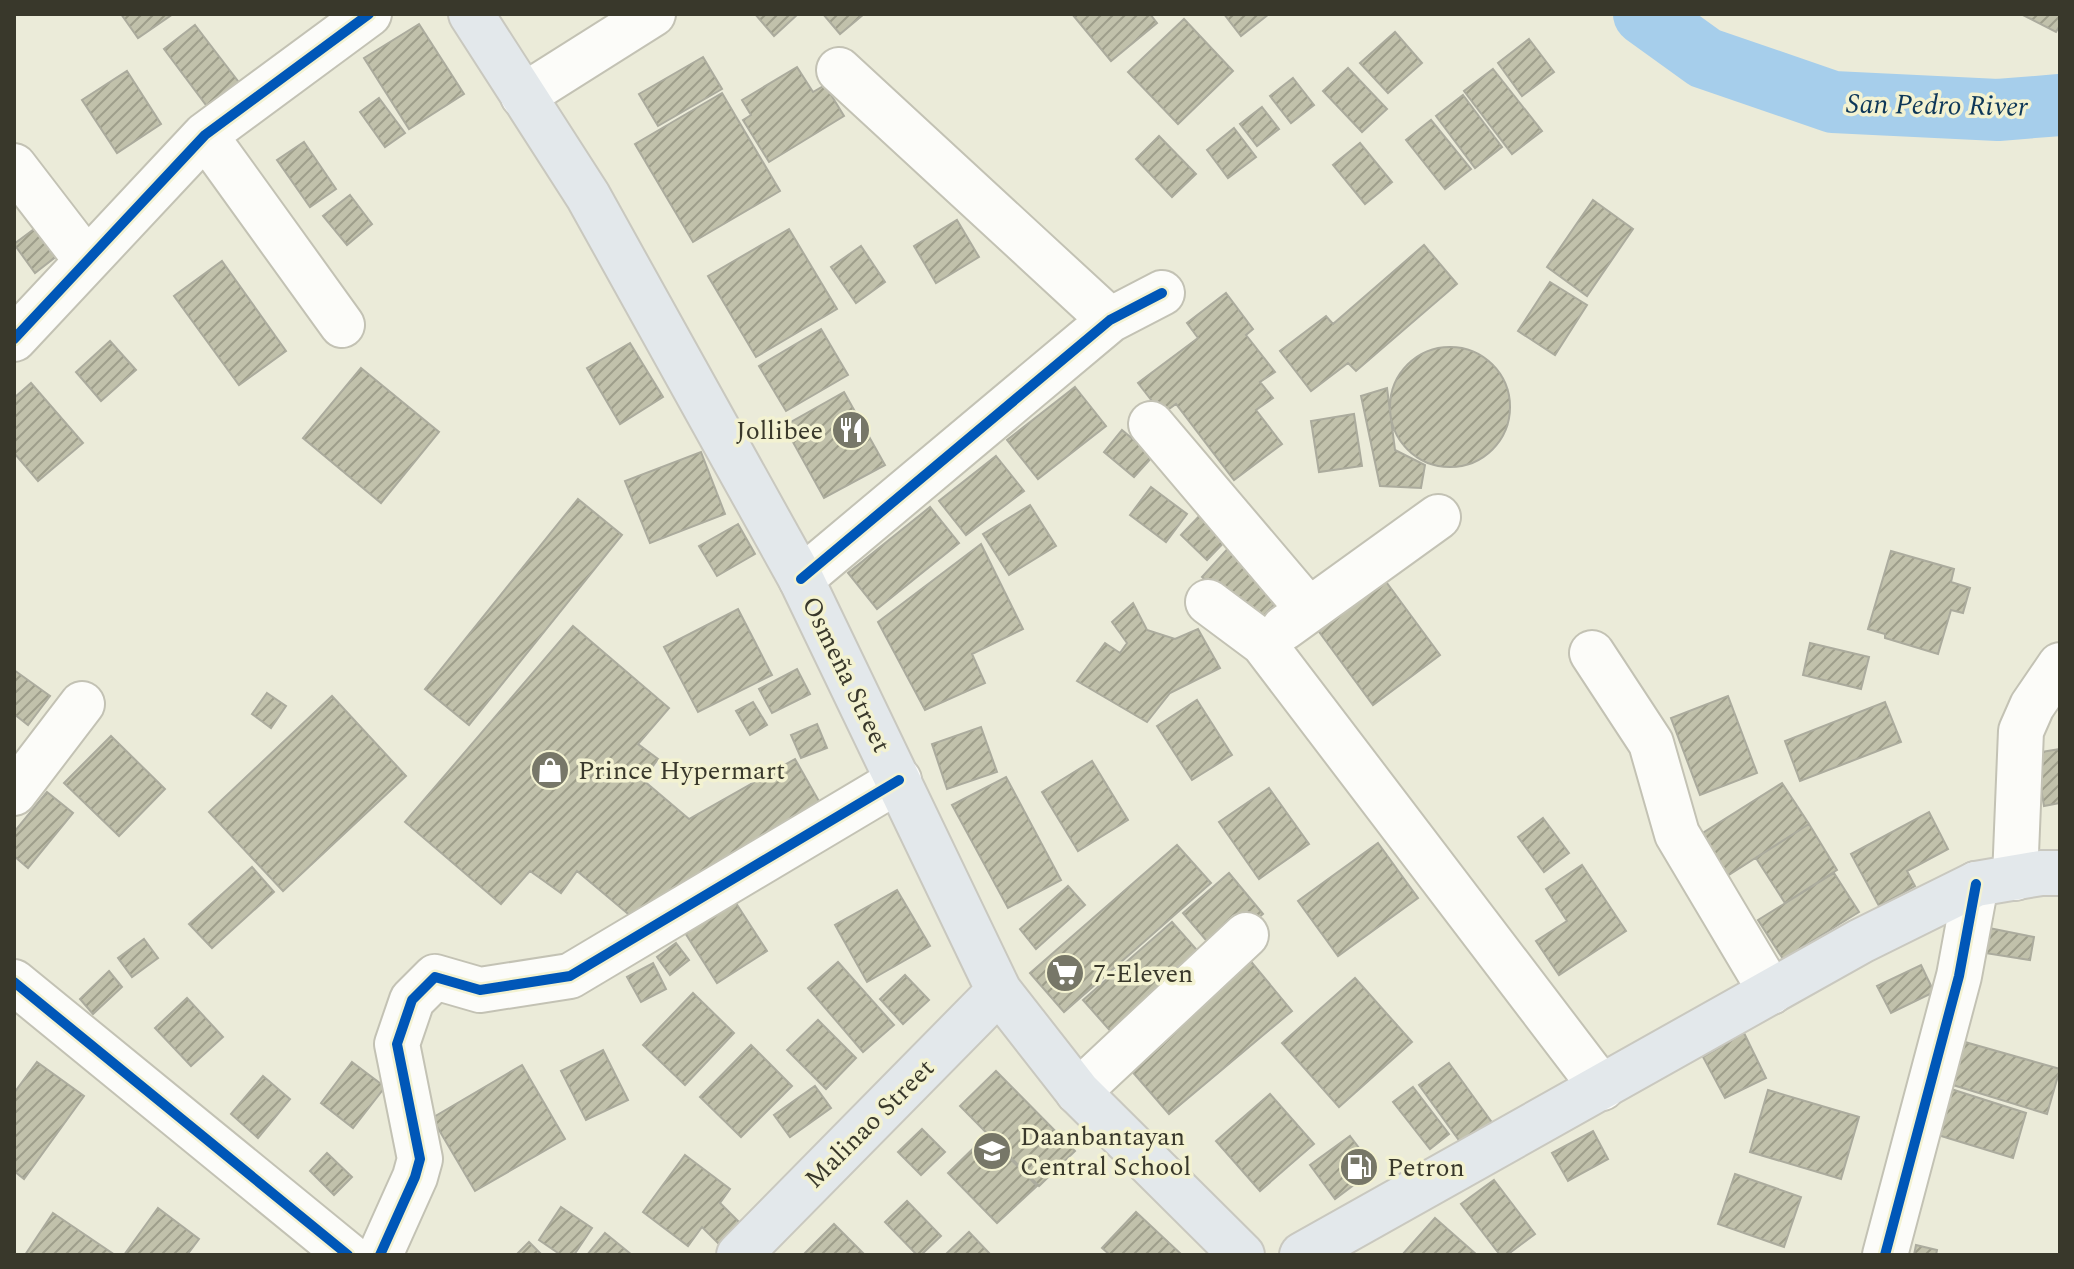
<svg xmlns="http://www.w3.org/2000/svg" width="2074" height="1269" font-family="Spectral,serif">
<defs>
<pattern id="building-hatch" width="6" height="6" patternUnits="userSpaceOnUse" patternTransform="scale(2)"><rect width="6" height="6" fill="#c1c1ab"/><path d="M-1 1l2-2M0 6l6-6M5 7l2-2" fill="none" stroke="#9e9e8b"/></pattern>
</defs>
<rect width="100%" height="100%" fill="#ebebd9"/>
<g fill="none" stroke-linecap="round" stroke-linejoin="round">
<path stroke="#a6ceeb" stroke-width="62" d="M1644 14 1705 58 1833 102 1998 110 2060 105"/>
</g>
<path fill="url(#building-hatch)" stroke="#abab9d" stroke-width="2" d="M121 14H173L138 38Z
M755 14H798L774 36Z
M823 14H864L840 34Z
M1072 14H1150L1157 23 1111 61Z
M1224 14H1269L1241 36Z
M2021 14H2060V25L2056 32Z
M1184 19 1233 71 1178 124 1128 72Z
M419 24 464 94 409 129 364 58Z
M195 25 241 85 209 109 164 49Z
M1395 32 1422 63 1388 93 1360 63Z
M1529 39 1554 72 1522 96 1498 63Z
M703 57 722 89 658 126 639 94Z
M797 67 813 92 825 85 844 116 769 162 743 120 751 115 742 100Z
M1348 68 1387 109 1362 132 1323 91Z
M1493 69 1542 131 1512 154 1464 91Z
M127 71 161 124 117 153 82 100Z
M1293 78 1314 105 1291 123 1270 96Z
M722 93 780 191 693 242 635 144Z
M1463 95 1502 147 1475 168 1436 116Z
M379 98 405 133 385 147 360 112Z
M1262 107 1279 129 1257 146 1240 124Z
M1431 120 1471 169 1445 189 1406 140Z
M1234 128 1256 157 1228 178 1207 150Z
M1159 136 1196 174 1172 197 1136 159Z
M304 142 336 189 310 207 277 160Z
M1360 143 1392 182 1365 204 1333 165Z
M350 195 372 224 347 245 323 216Z
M1593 200 1633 229 1587 296 1547 267Z
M957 220 979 257 936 283 914 246Z
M41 224 62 252 35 273 14 244Z
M789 229 837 309 756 357 708 276Z
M1424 245 1457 284 1356 371 1348 363 1311 391 1280 351 1326 316 1333 324Z
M861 246 885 282 856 303 831 267Z
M222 261 286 351 239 385 174 296Z
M1550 282 1587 305 1555 355 1518 331Z
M1226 293 1253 329 1246 335 1275 372 1260 382 1273 398 1256 410 1282 444 1234 480 1176 404 1162 414 1138 383 1198 338 1187 323Z
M821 329 848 375 786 411 759 366Z
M110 341 136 370 101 401 76 372Z
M630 343 663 397 620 424 587 368Z
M1390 407a60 60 0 1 1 120 0a60 60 0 1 1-120 0Z
M361 368 439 432 381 503 303 438Z
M31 383 83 443 38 481 14 453V398Z
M1075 387 1106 426 1038 479 1007 440Z
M1387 388 1395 450 1425 465 1421 488 1380 486 1361 396Z
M844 392 885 465 824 498 784 426Z
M1354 414 1362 466 1319 472 1311 421Z
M1122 430 1153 456 1134 477 1104 452Z
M701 452 725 514 650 543 625 481Z
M996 456 1024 491 966 535 939 501Z
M1151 487 1187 514 1166 542 1130 515Z
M578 499 622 535 469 725 425 689Z
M1030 505 1056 546 1009 575 983 534Z
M930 507 959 543 877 609 848 573Z
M1207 508 1233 533 1207 560 1181 535Z
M738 524 755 554 717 576 699 546Z
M1233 543 1286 592 1254 626 1202 577Z
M981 544 1023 629 972 654 985 683 925 710 878 622Z
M1891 551 1954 569 1951 582 1970 588 1963 613 1951 610 1938 654 1885 638V634L1868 629Z
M1384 579 1440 655 1373 705 1317 629Z
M1133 603 1147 630 1175 639 1198 629 1220 668 1170 693 1147 722 1077 681 1105 643 1120 653 1127 643 1112 622Z
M738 609 772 675 698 712 664 647Z
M573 626 669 708 638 744 658 759 643 780 689 819 795 759 824 810 633 918 577 871 561 893 530 871 501 904 405 822Z
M1810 643 1869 657 1861 689 1803 675Z
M797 669 810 694 772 713 759 689Z
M14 670 50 696 28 725 14 714Z
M267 693 286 706 271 728 252 714Z
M332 696 406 776 283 891 209 812Z
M1728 696 1757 773 1700 795 1671 718Z
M1197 700 1232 755 1192 780 1157 726Z
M753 702 767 725 750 735 736 711Z
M1885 702 1901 742 1800 781 1785 741Z
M817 724 827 748 801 758 791 735Z
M981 727 997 772 947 789 932 744Z
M111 736 165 789 119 836 64 783Z
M2060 749V803L2044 806 2035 753Z
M1092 761 1128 820 1078 851 1042 792Z
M1006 777 1061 880 1008 908 952 805Z
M1782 783 1809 824 1727 876 1701 834Z
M1269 788 1309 844 1259 879 1219 822Z
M47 792 73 813 28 868 14 856V832Z
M1929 812 1948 849 1907 871 1915 886 1879 906 1851 854Z
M1543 818 1569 853 1544 872 1518 837Z
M1809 824 1837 870 1785 903 1756 858Z
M1378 843 1418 898 1338 956 1298 901Z
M1177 845 1211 883 1064 1012 1030 973Z
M1582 865 1626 931 1559 975 1536 941 1567 921 1546 889Z
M252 867 274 892 212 948 189 924Z
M1229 873 1263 914 1217 953 1183 913Z
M1834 873 1859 912 1783 959 1758 920Z
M1068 886 1085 905 1036 949 1020 929Z
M897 890 930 946 867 982 835 925Z
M732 897 767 951 717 983 682 928Z
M1172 922 1210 965 1121 1043 1083 1000Z
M1989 928 2034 937 2030 960 1985 953Z
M144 939 158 958 132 977 118 958Z
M676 943 689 960 670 975 657 957Z
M1248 958 1292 1011 1169 1114 1124 1062Z
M838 962 894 1025 863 1052 808 988Z
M653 963 666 989 641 1002 627 977Z
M1921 965 1934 992 1891 1013 1877 986Z
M109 971 122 987 93 1014 80 999Z
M905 975 929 1000 903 1024 880 999Z
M1355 978 1412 1042 1339 1107 1282 1043Z
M693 993 734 1033 685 1085 643 1045Z
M187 998 223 1037 191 1066 155 1028Z
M818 1020 856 1058 826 1089 787 1050Z
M1744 1033 1766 1078 1725 1098 1703 1057Z
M1965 1042 2060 1069 2047 1114 1953 1085Z
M751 1045 792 1086 741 1137 700 1097Z
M603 1050 628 1100 586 1120 561 1071Z
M37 1062 84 1096 24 1179 14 1171V1093Z
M352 1062 385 1087 353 1128 321 1103Z
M1449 1063 1496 1128 1466 1150 1419 1085Z
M522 1065 565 1139 475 1191 432 1118Z
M996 1071 1075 1151 1039 1186 960 1106Z
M263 1076 290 1099 258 1138 231 1114Z
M815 1086 831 1108 790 1137 774 1115Z
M1413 1087 1449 1134 1430 1149 1393 1102Z
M1951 1089 2026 1113 2013 1158 1938 1135Z
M1768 1090 1859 1117 1841 1179 1750 1152Z
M1270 1094 1314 1144 1260 1191 1216 1141Z
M922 1129 945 1152 921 1175 898 1152Z
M1593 1131 1608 1159 1568 1181 1552 1153Z
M987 1135 1037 1186 997 1223 948 1173Z
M1350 1136 1375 1169 1335 1199 1310 1165Z
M327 1153 352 1177 334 1195 310 1171Z
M685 1155 730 1189 720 1203 741 1224 720 1245 702 1227 688 1246 643 1212Z
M1735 1174 1801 1197 1784 1247 1718 1224Z
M1494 1180 1535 1234 1507 1255H1500L1461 1204Z
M907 1201 941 1236 921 1255H917L885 1222Z
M561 1207 592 1228 574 1255H561L539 1240Z
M158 1208 199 1239 187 1255H124Z
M1136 1212 1182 1255H1110L1102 1248Z
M53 1213 115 1255H25Z
M1435 1218 1477 1255H1402Z
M834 1224 865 1255H803Z
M969 1232 991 1255H945Z
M605 1233 632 1255H587Z
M529 1242 542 1255H516Z
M1916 1245 1937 1250 1936 1255H1914Z"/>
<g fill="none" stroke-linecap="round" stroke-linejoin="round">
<g stroke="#c3c2b4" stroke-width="48">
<path id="minor" d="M839 70 1110 320
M523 96 653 14
M205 135 342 325
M14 166 87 261
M14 339 205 135 369 14
M1151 424 1309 610
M801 579 1110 320 1162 293
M1208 602 1263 643 1602 1088
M1284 628 1438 517
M1592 653 1651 743 1677 834 1771 992
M14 793 82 704
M2015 878 2021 731 2032 706 2060 665
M14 982 348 1255
M1078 1092 1246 935
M380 1255 415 1177 420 1159 397 1044 412 1000 435 977 480 990 570 976 899 780
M1885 1255 1959 976 1976 884"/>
</g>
<g stroke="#c9c8bf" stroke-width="48">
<path id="major" d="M471 14 588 196 801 579 999 991 1078 1092 1242 1255
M739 1255 999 991
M1302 1255 1861 941 1976 884 2041 873H2060"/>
</g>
<use href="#minor" stroke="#fcfcf9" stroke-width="44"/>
<use href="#major" stroke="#e3e8eb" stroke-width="44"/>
<g stroke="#f3f2d1" stroke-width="15">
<path id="cycleway" d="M14 339 205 135 369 14
M801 579 1110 320 1162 293
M14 982 348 1255
M380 1255 415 1177 420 1159 397 1044 412 1000 435 977 480 990 570 976 899 780
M1885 1255 1959 976 1976 884"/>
</g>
<use href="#cycleway" stroke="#0057b8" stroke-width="10"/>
</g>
<defs>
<g id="restaurant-disc" transform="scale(2)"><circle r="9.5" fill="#777768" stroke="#f3f2d1"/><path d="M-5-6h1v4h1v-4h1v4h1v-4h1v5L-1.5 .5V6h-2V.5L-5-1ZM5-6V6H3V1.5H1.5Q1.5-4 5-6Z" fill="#fff"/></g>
<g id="shop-disc" transform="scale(2)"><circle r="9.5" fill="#777768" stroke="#f3f2d1"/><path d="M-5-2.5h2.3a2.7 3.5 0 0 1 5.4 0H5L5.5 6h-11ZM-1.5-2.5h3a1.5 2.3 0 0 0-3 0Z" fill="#fff"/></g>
<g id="supermarket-disc" transform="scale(2)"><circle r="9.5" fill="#777768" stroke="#f3f2d1"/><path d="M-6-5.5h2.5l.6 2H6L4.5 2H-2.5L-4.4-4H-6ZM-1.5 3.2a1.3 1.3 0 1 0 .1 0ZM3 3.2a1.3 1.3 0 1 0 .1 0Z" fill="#fff"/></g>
<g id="school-disc" transform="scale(2)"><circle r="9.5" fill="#777768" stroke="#f3f2d1"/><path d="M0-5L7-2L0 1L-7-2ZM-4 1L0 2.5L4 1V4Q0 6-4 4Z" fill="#fff"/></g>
<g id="fuel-disc" transform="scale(2)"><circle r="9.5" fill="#777768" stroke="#f3f2d1"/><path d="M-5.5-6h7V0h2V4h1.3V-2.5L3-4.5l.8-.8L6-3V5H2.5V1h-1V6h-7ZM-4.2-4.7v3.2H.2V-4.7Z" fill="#fff"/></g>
</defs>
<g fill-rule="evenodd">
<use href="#restaurant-disc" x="851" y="430"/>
<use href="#shop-disc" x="550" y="770"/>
<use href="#supermarket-disc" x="1065" y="973"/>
<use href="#school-disc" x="992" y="1151"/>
<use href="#fuel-disc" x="1359" y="1167"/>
</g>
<g text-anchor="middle" stroke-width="7" stroke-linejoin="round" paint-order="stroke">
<g font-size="26" fill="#39382b" stroke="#f3f2d1" text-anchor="start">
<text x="823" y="439" text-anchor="end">Jollibee</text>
<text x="578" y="779">Prince Hypermart</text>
<text x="1093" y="982">7-Eleven</text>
<text x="1020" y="1145">Daanbantayan<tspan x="1020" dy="30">Central School</tspan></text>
<text x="1387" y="1176">Petron</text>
</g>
<g font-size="26" fill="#39382b" stroke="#f3f2d1">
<text transform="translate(847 674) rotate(64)" y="9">Osmeña Street</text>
<text transform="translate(869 1123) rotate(-45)" y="9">Malinao Street</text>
</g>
<g font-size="28" font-style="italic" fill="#0d3758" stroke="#f3f2d1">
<text transform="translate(1937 104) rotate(1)" y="10">San Pedro River</text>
</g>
</g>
<rect width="2074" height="1269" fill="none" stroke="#39382b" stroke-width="32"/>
</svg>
